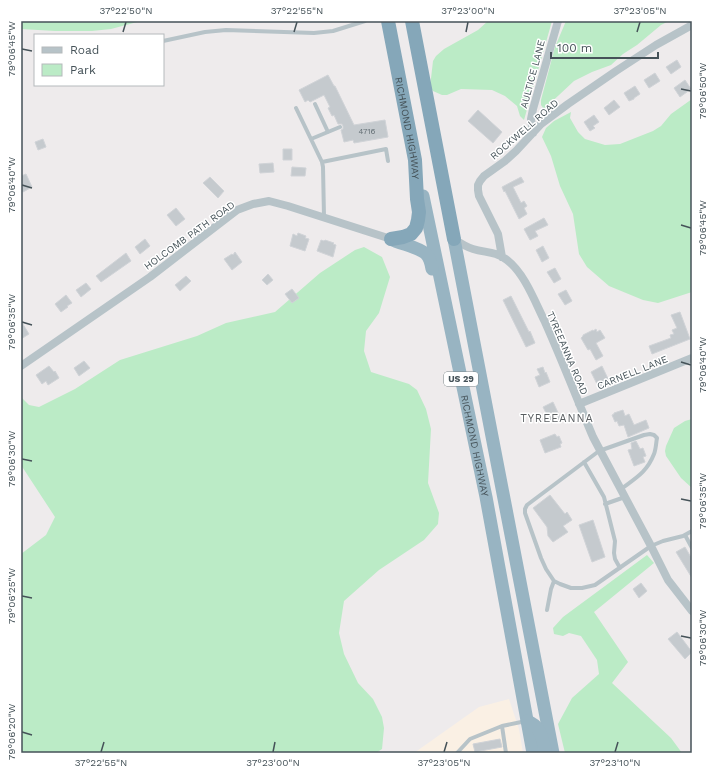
<svg xmlns="http://www.w3.org/2000/svg" width="713" height="774" font-family="'Work Sans',sans-serif">
<rect width="100%" height="100%" fill="#eeebec"/>
<path fill="#faf0e4" d="M509 699 519 729 523 753H414L479 707Z"/>
<path fill="#bbebc6" d="M21 21H141L111 29 92 31H55L21 29Z
M488 21H552L524 120 520 116 517 106 505 96 492 90 461 89 447 95H442L433 91 430 87 433 61 436 56 444 49 478 30Z
M566 21H669L661 25 637 45 623 54 611 65 592 72 574 81 544 109 541 105V100L555 47Z
M692 99V292L658 303 643 300 609 286 587 267 579 254 573 214 560 186 551 156 542 137 546 128 554 121 571 112 570 118 578 132 585 139 605 145 620 144 653 131 661 126 671 114Z
M364 247 382 257 390 277 379 313 366 331 364 351 371 372 409 384 417 390 426 409 431 429 428 483 439 513 438 524 424 540 379 570 344 601 339 633 344 654 358 683 373 699 382 717 384 728 382 749 376 753H21V554L46 535 55 517 21 465V397L29 405 39 407 75 389 120 360 197 336 226 323 275 312 320 273 355 250Z
M692 419V488L681 478 666 456 665 451 666 446 674 428 685 421Z
M647 555 654 563 594 612 628 662 612 683 671 738 682 753H565L558 724 572 698 599 674 597 660 581 636 569 633 563 636 554 634 553 628 563 617Z"/>
<path fill="#c5cace" stroke="#d0d3d7" d="M677 60 681 67 671 74 666 67Z
M655 73 660 81 649 88 644 80Z
M328 75 334 86H335L354 125 385 120 388 137 354 143 353 140 344 142 341 130 343 129V126L342 124H338L334 115 332 116 328 108 330 107 324 95 310 102 308 100 305 102 299 90Z
M685 80 691 89 680 97 674 88Z
M635 86 640 94 634 98V99L629 101 624 93Z
M614 100 620 107 609 115 604 108Z
M478 110 502 132 493 143 468 121Z
M594 115 599 122 593 126 595 128 590 131 584 122Z
M43 139 46 147 38 150 35 142Z
M283 149H292V160H283Z
M273 163 274 172 260 173 259 164Z
M292 167 306 168 305 176H291Z
M26 174 32 187 23 192 21 188V176Z
M210 177 224 191 218 198 203 183Z
M521 177 524 182 513 187 521 203 524 201 527 206 524 208 527 214 519 219 505 191 504 192 502 187Z
M176 208 185 219 176 226 167 215Z
M544 218 548 225 535 231 538 236 530 240 524 229Z
M298 233 306 236 305 238 309 239 305 251 290 246 293 234 297 236Z
M145 239 150 246 140 254 135 247Z
M321 240 324 241 325 240 334 243 333 244 336 245 333 257 317 251Z
M543 246 549 258 542 262 536 250Z
M235 252 242 262 232 270 224 259 232 254 233 255Z
M126 253 131 261 101 282 96 276Z
M555 268 561 279 554 283 547 272Z
M268 274 273 280 267 285 262 280Z
M186 276 191 281 180 291 175 285Z
M86 283 91 289 81 297 76 290Z
M292 289 299 298 292 303 285 294Z
M566 290 572 301 565 305 558 294Z
M66 295 72 303 67 306 68 307 61 312 55 304Z
M511 296 529 332 530 331 535 343 526 347 503 300Z
M680 312 690 339 652 354 649 346 671 338 670 335 674 334 672 330 677 328 671 315Z
M21 321 29 334 21 339Z
M596 329 597 332 600 330 605 338 596 343 603 356 596 360 590 349 588 350 581 338 583 336V335L593 330V331Z
M84 361 90 368 79 376 74 368Z
M49 366 54 372 55 371 59 378 48 385 46 381 42 384 36 375Z
M602 366 610 383 599 388 591 372Z
M543 367 545 373 546 372 550 382 539 387 535 377 540 375 537 369Z
M553 402 561 419 551 423 543 407Z
M623 410 625 416 629 414 634 425 646 420 649 428 628 437 624 425 619 426 617 421 615 422 612 415 614 414V413Z
M555 434 557 437 559 436 562 443 560 444 561 447 545 453 540 440Z
M636 441 640 449 643 448 646 456 643 457 645 462 634 466 628 450 632 449 631 443Z
M550 495 565 514 567 512 572 520 563 526 568 532 553 542 548 536 547 527 533 508Z
M593 520 605 557 592 562 579 525Z
M685 547 692 559V578L676 552Z
M641 583 647 591 639 598 633 589Z
M677 632 692 652 685 659 668 639Z
M500 739 502 747 475 752 473 744Z"/>
<g fill="none" stroke-linecap="round" stroke-linejoin="round">
<path stroke="#b7c3c8" stroke-width="4" d="M163 41 205 32 226 30 314 33 333 31 365 21
M315 104 328 132
M296 108 322 162 323 167 324 217
M311 139 340 127
M322 162 386 149 388 161
M584 462 604 497 615 541 614 553 615 559 620 568
M621 489C636 478 647 472 654 454 656 449 656 443 657 438L654 435 650 434 644 435 599 451 527 505 525 509V513L541 558 546 569 554 581 560 584 571 588H582L595 585 651 546 663 541 683 536 692 531
M605 504 625 497
M685 535 692 548
M547 610 551 589 554 581
M502 726 506 753
M457 753 470 739 502 726 526 721"/>
<path stroke="#b7c3c8" stroke-width="8" d="M533 133 531 119 533 109 558 21
M454 239C460 243 466 247 473 249 486 253 495 251 507 260 525 274 535 302 545 322 562 360 577 399 593 437L651 546 668 580 692 611
M502 257 498 234 479 196 478 190V185L480 181 484 176 505 161 516 151 541 124 568 104 616 71 656 45 692 25
M21 366 150 277 237 210 253 204 269 201 288 206 391 239
M579 404 692 358"/>
<g stroke="#98b4c2" stroke-width="13">
<path id="s1" d="M423 196 486 497 533 753"/>
<path d="M391 239C400 244 419 247 426 254 430 258 431 263 432 269"/>
<path d="M454 239 553 753"/>
<path d="M527 721C541 726 541 736 545 749"/>
</g>
<g stroke="#85a7b9" stroke-width="14">
<path id="s2" d="M388 21 415 160 417 199 419 212 418 220 416 228 411 234 403 237 391 239"/>
<path d="M412 21 454 239"/>
</g>
</g>
<path fill="none" stroke="#455258" stroke-width="1.5" d="M123 32 126 22M294 32 297 22M466 32 468 22M637 32 640 22M22 49 32 51M681 89 691 91M22 185 32 188M681 225 691 228M22 322 32 325M681 362 691 365M22 459 32 461M681 499 691 501M22 596 32 598M681 636 691 638M22 732 32 735M101 752 104 742M273 752 275 742M444 752 447 742M615 752 618 742"/>
<g text-anchor="middle" stroke-width="3" stroke-linejoin="round" paint-order="stroke">
<g font-size="8" fill="#657076">
<text x="367" y="134">4716</text>
</g>
<rect fill="#fff" stroke="#7d868a" stroke-width="1" x="444" y="372" width="34" height="14" rx="3"/>
<g font-size="9" font-weight="bold" fill="#455258">
<text x="461" y="382">US 29</text>
</g>
<g font-size="10" fill="#455258" stroke="#fff">
<text transform="translate(532 74) rotate(-75)" y="4">AULTICE LANE</text>
<text dy="4" stroke="none"><textPath href="#s2" startOffset="109">RICHMOND HIGHWAY</textPath></text>
<text transform="translate(524 129) rotate(-41)" y="4">ROCKWELL ROAD</text>
<text transform="translate(189 235) rotate(-36)" y="4">HOLCOMB PATH ROAD</text>
<text transform="translate(568 353) rotate(67)" y="4">TYREEANNA ROAD</text>
<text transform="translate(632 372) rotate(-22)" y="4">CARNELL LANE</text>
<text dy="4" stroke="none"><textPath href="#s1" startOffset="255">RICHMOND HIGHWAY</textPath></text>
</g>
<g font-size="11" letter-spacing="1" fill="#595d60" stroke="#fff">
<text x="557" y="422">TYREEANNA</text>
</g>
</g>
<rect width="713" height="774" fill="none" stroke="#ffffff" stroke-width="44"/>
<rect x="34" y="34" width="130" height="52" fill="#ffffff" stroke="#b5babc"/>
<rect x="42" y="47" width="20" height="6" fill="#b7c3c8" stroke="#b5babc"/>
<text x="70" y="54" font-size="12" fill="#455258">Road</text>
<rect x="42" y="64" width="20" height="12" fill="#bbebc6" stroke="#b5babc"/>
<text x="70" y="74" font-size="12" fill="#455258">Park</text>
<path d="M551 52v6h107v-6" fill="none" stroke="#455258" stroke-width="2"/>
<text x="557" y="52" font-size="12" fill="#455258" stroke="#ffffff" stroke-width="3" paint-order="stroke">100 m</text>
<rect x="22" y="22" width="669" height="730" fill="none" stroke="#455258" stroke-width="1.5"/>
<g font-size="10" text-anchor="middle" fill="#455258">
<text x="126" y="14">37°22'50"N</text>
<text x="297" y="14">37°22'55"N</text>
<text x="468" y="14">37°23'00"N</text>
<text x="640" y="14">37°23'05"N</text>
<text transform="translate(11 49) rotate(-90)" y="4">79°06'45"W</text>
<text transform="translate(702 91) rotate(-90)" y="4">79°06'50"W</text>
<text transform="translate(11 185) rotate(-90)" y="4">79°06'40"W</text>
<text transform="translate(702 228) rotate(-90)" y="4">79°06'45"W</text>
<text transform="translate(11 322) rotate(-90)" y="4">79°06'35"W</text>
<text transform="translate(702 365) rotate(-90)" y="4">79°06'40"W</text>
<text transform="translate(11 459) rotate(-90)" y="4">79°06'30"W</text>
<text transform="translate(702 501) rotate(-90)" y="4">79°06'35"W</text>
<text transform="translate(11 596) rotate(-90)" y="4">79°06'25"W</text>
<text transform="translate(702 638) rotate(-90)" y="4">79°06'30"W</text>
<text transform="translate(11 732) rotate(-90)" y="4">79°06'20"W</text>
<text x="101" y="766">37°22'55"N</text>
<text x="273" y="766">37°23'00"N</text>
<text x="444" y="766">37°23'05"N</text>
<text x="615" y="766">37°23'10"N</text>
</g>
</svg>
